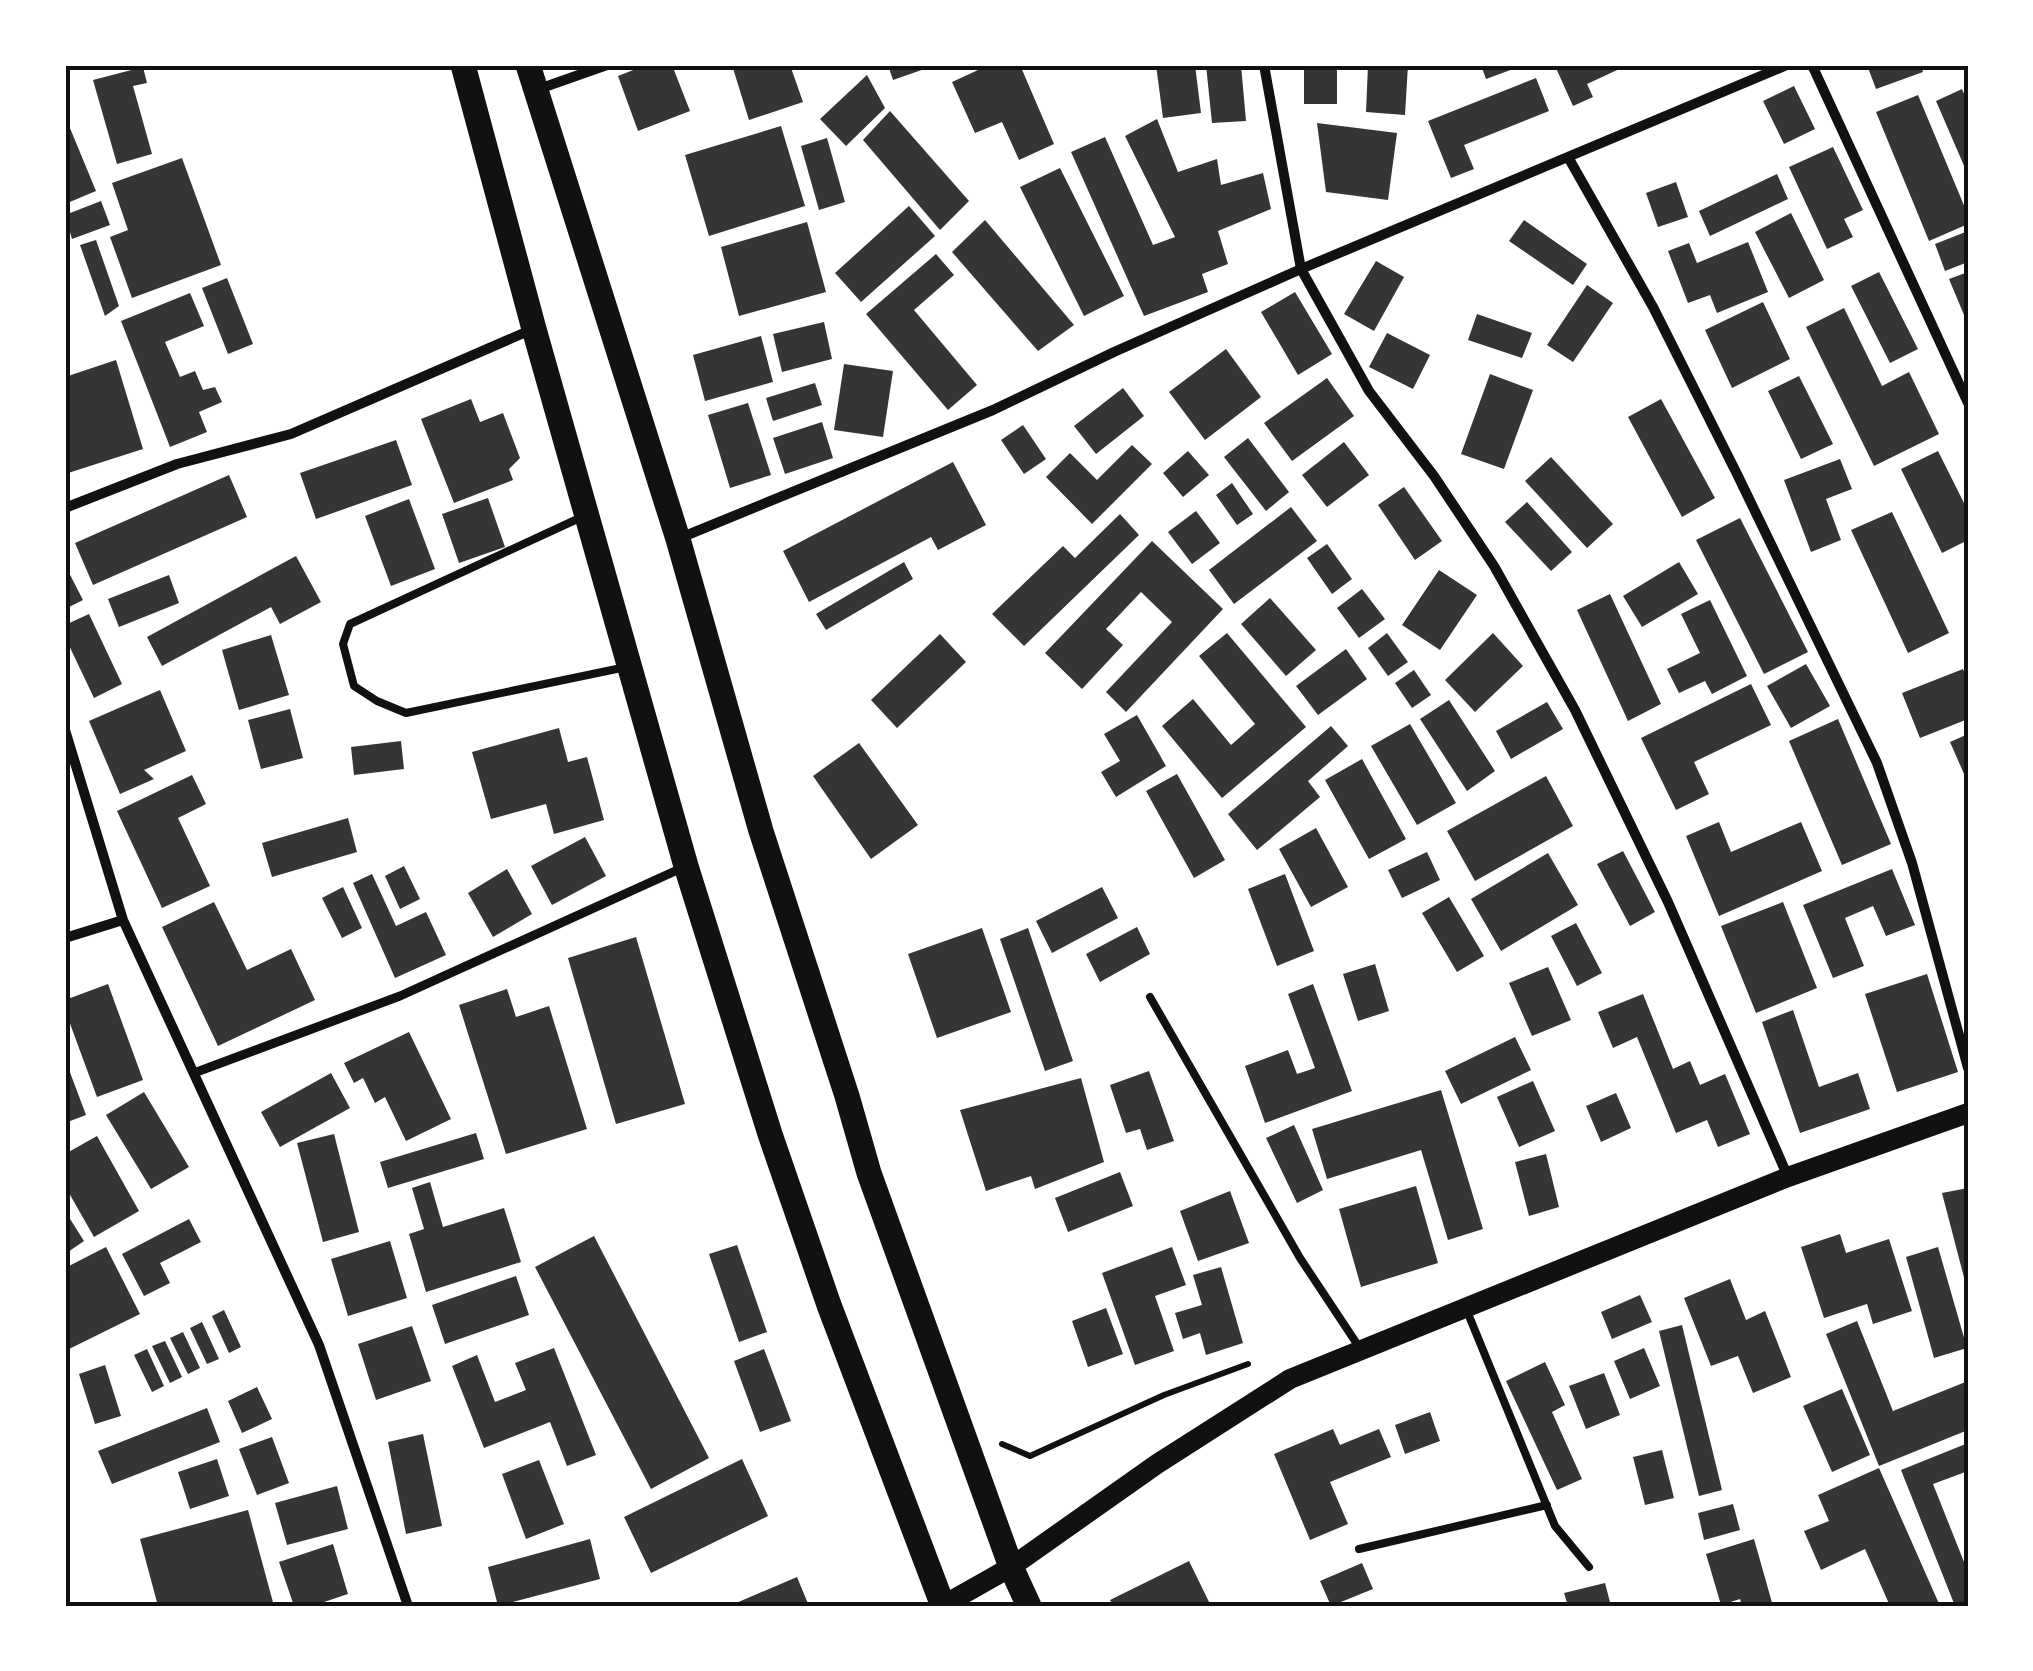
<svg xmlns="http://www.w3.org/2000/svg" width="2033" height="1671" font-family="'Archivo Narrow',sans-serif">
<rect width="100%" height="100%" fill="#fff"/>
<path fill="#353535" d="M646 65H672L690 111 638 131 618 76Z
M732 65H790L803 102 749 120Z
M888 65H933V66L893 80Z
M989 65H1020L1054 144 1019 160 1002 122 975 133 952 82Z
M1156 65H1195L1201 113 1163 118Z
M1206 65H1241L1246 121 1212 123Z
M1304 65H1337V104H1304Z
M1368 65H1408L1405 115 1366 112Z
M1481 65H1524L1486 79Z
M1563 65H1628L1587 84 1593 97 1573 106 1556 68Z
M1867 65H1921L1923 72 1876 89Z
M143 67 147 83 133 86 152 154 117 164 93 80Z
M867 75 885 108 846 146 820 119Z
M1536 78 1549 111 1464 145 1474 169 1451 178 1428 121Z
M1794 86 1815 129 1784 144 1763 101Z
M1962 89 1968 103V175L1936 101Z
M1918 95 1968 215V224L1929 241 1876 112Z
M890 111 969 201 940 230 863 140Z
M65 116 96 191 65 204Z
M1157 119 1178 172 1217 159 1221 185 1263 173 1271 209 1218 231 1228 264 1202 274 1208 292 1144 316 1071 152 1105 137 1153 245 1175 237 1125 136Z
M1317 123 1397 133 1388 200 1326 192Z
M781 126 805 206 709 236 685 155Z
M827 138 845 202 819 210 801 146Z
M1833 147 1863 210 1844 219 1853 237 1827 249 1789 167Z
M182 158 221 265 132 298 110 237 128 230 112 183Z
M1060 168 1124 296 1084 316 1020 187Z
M1777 174 1788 199 1710 236 1699 211Z
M1676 182 1688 217 1658 227 1646 193Z
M101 201 110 225 72 239 65 215Z
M909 206 935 236 861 302 835 273Z
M1791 213 1824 280 1789 298 1755 232Z
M985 220 1074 325 1038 351 952 252Z
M1524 220 1587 264 1573 285 1509 241Z
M807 222 826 292 739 316 721 247Z
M1968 231V262L1945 271 1935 244Z
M96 240 119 306 105 316 80 245Z
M1748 242 1768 292 1717 313 1710 295 1688 303 1668 251 1689 243 1697 263Z
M936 254 954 275 914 310 977 385 948 410 866 314Z
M1376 261 1404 277 1374 331 1344 314Z
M1879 272 1918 349 1890 363 1851 286Z
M1968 272V313L1964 315 1949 279Z
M227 278 253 344 228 354 202 288Z
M1587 285 1613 303 1573 362 1547 345Z
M1295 292 1332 354 1298 375 1261 312Z
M190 293 204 326 165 342 180 377 195 371 203 390 215 387 222 402 199 412 207 432 170 447 121 321Z
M1763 302 1790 359 1732 388 1705 330Z
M1844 308 1882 386 1909 372 1939 434 1874 466 1806 327Z
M1477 314 1532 333 1522 358 1468 340Z
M824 322 832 359 782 372 773 334Z
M1387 333 1430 355 1413 389 1369 367Z
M761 336 773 382 705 401 693 355Z
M1226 349 1261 397 1205 440 1169 392Z
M116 360 143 449 65 474V377Z
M844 364 893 371 883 437 834 430Z
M1490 374 1533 390 1504 469 1461 454Z
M1799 376 1833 444 1801 459 1768 391Z
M1327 378 1354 416 1292 461 1264 423Z
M815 383 822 405 773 421 766 398Z
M1123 388 1144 416 1096 454 1074 426Z
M471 399 480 422 503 413 520 458 509 469 513 480 454 503 421 419Z
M1661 399 1715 498 1682 517 1628 417Z
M748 403 771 475 730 488 708 415Z
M822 422 833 458 785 474 773 438Z
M1023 425 1046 459 1024 474 1001 440Z
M1248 438 1289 492 1266 511 1224 457Z
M396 440 412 485 316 519 300 473Z
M1344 442 1369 475 1327 507 1302 475Z
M1132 445 1152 464 1092 524 1046 477 1070 453 1097 480Z
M1188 451 1209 475 1183 497 1163 473Z
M1938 451 1968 511V540L1942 553 1901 469Z
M1551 457 1613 524 1587 548 1525 481Z
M1840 459 1852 489 1826 499 1841 540 1811 552 1784 480Z
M953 462 986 525 938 550 931 537 809 602 783 551Z
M229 475 247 517 93 585 75 543Z
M1232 483 1253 514 1237 525 1216 495Z
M1404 487 1442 541 1415 560 1378 505Z
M488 498 505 547 459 563 442 514Z
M409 499 435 569 391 586 365 516Z
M1527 502 1572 552 1551 571 1505 522Z
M1291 507 1317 541 1234 604 1209 570Z
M1196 511 1220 543 1192 564 1168 532Z
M1892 512 1949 633 1908 653 1851 530Z
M1120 514 1139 535 1024 646 992 614 1063 546 1075 558Z
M1740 518 1808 652 1764 674 1696 540Z
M1152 541 1223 609 1126 712 1106 692 1172 622 1141 592 1106 629 1123 645 1082 689 1045 653Z
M1327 544 1352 579 1332 594 1307 558Z
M296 556 321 602 280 624 271 607 162 666 147 637Z
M904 562 913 579 826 630 816 614Z
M1679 562 1698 594 1642 627 1623 596Z
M65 565 83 600 65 609Z
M1439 570 1477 595 1440 650 1402 625Z
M169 575 179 603 119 627 108 599Z
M1362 589 1385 619 1359 638 1337 608Z
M1610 594 1661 704 1628 721 1577 610Z
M1270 598 1316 650 1286 676 1241 624Z
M1710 600 1747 676 1712 694 1705 681 1679 693 1667 669 1700 653 1681 614Z
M89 614 122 684 94 698 65 637V625Z
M1227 633 1306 727 1222 798 1162 726 1193 699 1231 745 1255 724 1199 656Z
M1387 633 1408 662 1388 676 1368 648Z
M1493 633 1523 666 1475 712 1445 680Z
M940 634 966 662 897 728 871 700Z
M271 635 289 695 239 710 222 650Z
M1346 649 1367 679 1318 715 1296 686Z
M1806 664 1830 706 1791 728 1767 686Z
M1963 669 1968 682V719L1920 738 1902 693Z
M1414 670 1431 695 1412 708 1395 683Z
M1751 684 1771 725 1694 762 1709 794 1676 810 1641 738Z
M160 690 186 751 144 770 154 779 120 794 89 721Z
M1449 700 1495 771 1467 791 1420 719Z
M1547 702 1563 729 1511 759 1496 731Z
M290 709 303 758 261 769 248 720Z
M1137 715 1166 766 1116 797 1101 772 1120 761 1104 734Z
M1838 719 1891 844 1842 865 1789 741Z
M1410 724 1456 803 1417 825 1371 746Z
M1331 726 1348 746 1308 781 1320 797 1257 850 1228 814Z
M559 728 568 762 587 757 604 820 554 834 546 804 491 819 472 752Z
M1968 734V783L1950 742Z
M401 741 404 769 354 775 351 747Z
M859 743 918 825 871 859 813 776Z
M1362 759 1406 839 1369 859 1325 780Z
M1177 774 1225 860 1194 878 1146 791Z
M192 775 206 804 178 818 210 886 162 908 117 811Z
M1546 776 1573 826 1475 881 1447 831Z
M348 818 357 852 272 877 262 843Z
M1719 822 1731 852 1801 822 1822 871 1719 916 1686 836Z
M1316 828 1348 887 1311 907 1279 849Z
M585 837 606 876 552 905 531 866Z
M1623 851 1655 912 1630 926 1597 864Z
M1427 852 1440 880 1402 898 1388 870Z
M1548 853 1578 905 1501 951 1471 899Z
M404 866 420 899 400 909 385 876Z
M507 869 532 914 493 937 468 893Z
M1892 869 1915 925 1886 936 1873 906 1845 918 1864 966 1833 978 1803 905Z
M372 874 396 926 426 912 446 955 395 978 353 883Z
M1285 874 1314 951 1277 966 1248 889Z
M343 887 362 928 342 938 322 898Z
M1102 887 1118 918 1052 953 1036 921Z
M1449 897 1484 956 1457 972 1422 913Z
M214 902 247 970 291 949 315 1000 218 1046 162 927Z
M1783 902 1817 988 1756 1013 1721 926Z
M1576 923 1602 973 1577 986 1551 936Z
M1137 927 1150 954 1100 982 1086 954Z
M982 928 1011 1012 937 1038 908 954Z
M1028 928 1073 1061 1045 1071 1000 939Z
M636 937 685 1104 616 1124 568 958Z
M1375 964 1389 1011 1358 1021 1343 974Z
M1548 967 1571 1020 1532 1036 1509 983Z
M1927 974 1958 1072 1897 1092 1865 994Z
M108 984 143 1080 97 1097 65 1010V1000Z
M1313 984 1352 1091 1265 1123 1245 1066 1288 1050 1297 1074 1315 1068 1288 994Z
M507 989 516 1017 549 1006 587 1129 506 1154 459 1005Z
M1643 994 1673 1069 1690 1061 1700 1085 1725 1074 1750 1134 1718 1147 1707 1120 1676 1133 1637 1037 1613 1048 1598 1012Z
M1793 1010 1819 1087 1858 1073 1870 1109 1800 1133 1762 1022Z
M409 1032 451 1119 406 1141 385 1097 375 1103 363 1078 354 1083 344 1063Z
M1515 1037 1531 1070 1461 1104 1445 1071Z
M65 1059 86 1115 65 1123Z
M1149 1071 1174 1141 1147 1150 1140 1129 1126 1133 1110 1085Z
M331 1073 350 1108 280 1147 261 1112Z
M1081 1078 1104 1162 1035 1189 1031 1176 986 1191 960 1110Z
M1533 1081 1555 1131 1519 1147 1497 1097Z
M1441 1090 1483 1229 1448 1240 1421 1150 1327 1179 1312 1129Z
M144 1092 189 1167 151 1189 106 1115Z
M1616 1093 1631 1128 1601 1142 1586 1106Z
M1294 1125 1323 1190 1297 1203 1266 1138Z
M476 1133 484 1159 388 1188 380 1162Z
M334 1134 359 1232 323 1242 297 1143Z
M97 1136 139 1211 94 1237 65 1186V1154Z
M1546 1154 1559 1207 1529 1216 1515 1162Z
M1120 1172 1133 1206 1068 1232 1055 1198Z
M430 1182 443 1227 504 1208 521 1262 426 1292 409 1234 424 1229 412 1188Z
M1416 1186 1438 1263 1361 1287 1339 1209Z
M1968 1188V1289H1967L1942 1193Z
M1230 1191 1249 1243 1198 1261 1180 1211Z
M65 1211 84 1241 65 1254Z
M189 1219 201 1242 160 1263 170 1283 144 1296 122 1254Z
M1840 1234 1846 1253 1889 1239 1912 1311 1873 1324 1867 1304 1824 1318 1801 1247Z
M594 1236 709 1458 651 1489 535 1267Z
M390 1241 407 1298 348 1316 331 1259Z
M737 1245 767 1332 739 1342 709 1254Z
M106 1247 140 1314 65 1351V1268Z
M1172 1247 1186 1285 1155 1296 1174 1351 1135 1365 1102 1273Z
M1938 1247 1967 1348 1934 1358 1906 1257Z
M1221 1267 1243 1343 1206 1355 1200 1333 1183 1339 1175 1313 1202 1305 1193 1275Z
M516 1276 529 1315 445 1344 432 1305Z
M1730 1279 1746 1320 1765 1311 1791 1377 1753 1393 1738 1356 1711 1366 1684 1298Z
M1640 1295 1652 1322 1612 1339 1601 1312Z
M1106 1308 1123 1354 1088 1367 1072 1321Z
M224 1310 241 1347 229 1353 212 1316Z
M1857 1321 1893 1411 1968 1381V1430L1879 1466 1826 1334Z
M202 1322 219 1359 207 1364 190 1328Z
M1682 1325 1722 1490 1699 1496 1659 1331Z
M412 1326 431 1381 376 1400 358 1344Z
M183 1332 200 1368 188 1374 170 1338Z
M165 1341 182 1377 170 1383 152 1346Z
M554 1348 596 1455 567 1466 550 1422 484 1448 452 1366 477 1355 495 1402 526 1390 515 1363Z
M1644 1348 1660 1386 1630 1399 1614 1361Z
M147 1349 164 1386 152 1392 134 1355Z
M764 1349 791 1421 760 1432 734 1361Z
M1545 1362 1565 1405 1552 1412 1582 1479 1557 1490 1506 1381Z
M105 1365 121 1416 95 1424 79 1374Z
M1604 1373 1620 1415 1586 1429 1569 1386Z
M257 1387 272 1419 242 1433 228 1401Z
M1842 1389 1870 1455 1832 1472 1803 1406Z
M207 1408 220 1442 112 1484 98 1451Z
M1430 1412 1440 1441 1405 1454 1395 1425Z
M1333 1429 1340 1445 1379 1429 1391 1457 1330 1482 1348 1524 1310 1540 1274 1454Z
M423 1434 442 1526 406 1534 388 1442Z
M272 1437 289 1483 257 1495 239 1449Z
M1968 1443V1471L1933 1484 1968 1572V1606H1955L1901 1470Z
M1662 1450 1674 1498 1645 1505 1633 1457Z
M217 1459 229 1496 190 1509 178 1472Z
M742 1459 768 1516 651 1573 624 1517Z
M539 1460 564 1524 526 1539 502 1474Z
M1879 1468 1940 1606H1890L1865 1549 1821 1570 1804 1531 1829 1521 1818 1495Z
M337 1486 348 1529 287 1545 275 1503Z
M1733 1504 1740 1530 1704 1540 1698 1513Z
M248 1510 274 1606H158L140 1539Z
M590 1539 600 1579 498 1606 488 1567Z
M1754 1539 1773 1606H1742L1740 1599 1721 1605 1706 1554Z
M333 1544 348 1594 312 1606H294L279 1562Z
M1189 1561 1211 1606H1113L1110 1600Z
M1362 1563 1373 1589 1331 1606 1320 1581Z
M797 1577 809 1606H729Z
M1605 1583 1611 1606H1568L1564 1593Z"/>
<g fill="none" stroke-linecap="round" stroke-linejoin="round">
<path stroke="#111" stroke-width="6" d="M1002 1444 1030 1456 1164 1395 1248 1364"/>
<path stroke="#111" stroke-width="8" d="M584 516 350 624 343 644 354 686 377 701 406 713 626 667
M1150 997 1300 1258 1361 1350
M1467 1311 1555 1526 1589 1567
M1359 1549 1547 1505"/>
<path stroke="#111" stroke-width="9" d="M194 1073 400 996 684 867"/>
<path stroke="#111" stroke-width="10" d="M1264 65 1301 269 1369 391 1434 476 1494 566 1575 710 1668 902 1788 1177
M1812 65 1968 403
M536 90 607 65
M1568 157 1653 307 1737 474 1877 763 1912 863 1968 1068
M65 508 177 464 291 434 533 329
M680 538 993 410 1114 352 1301 269 1787 65
M65 730 123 920 319 1345 408 1606
M65 938 123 920"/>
<path stroke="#111" stroke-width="20" d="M942 1606 1011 1567 1157 1464 1290 1379 1788 1177 1968 1113"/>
<path stroke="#111" stroke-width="25" d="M463 65 534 329 686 866 770 1134 829 1305 943 1606
M528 65 678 539 761 831 847 1096 869 1173 1011 1567 1029 1606"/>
</g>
<rect width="2033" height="1671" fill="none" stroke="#ffffff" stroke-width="135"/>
<rect x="68" y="68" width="1898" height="1536" fill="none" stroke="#111" stroke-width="4"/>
</svg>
